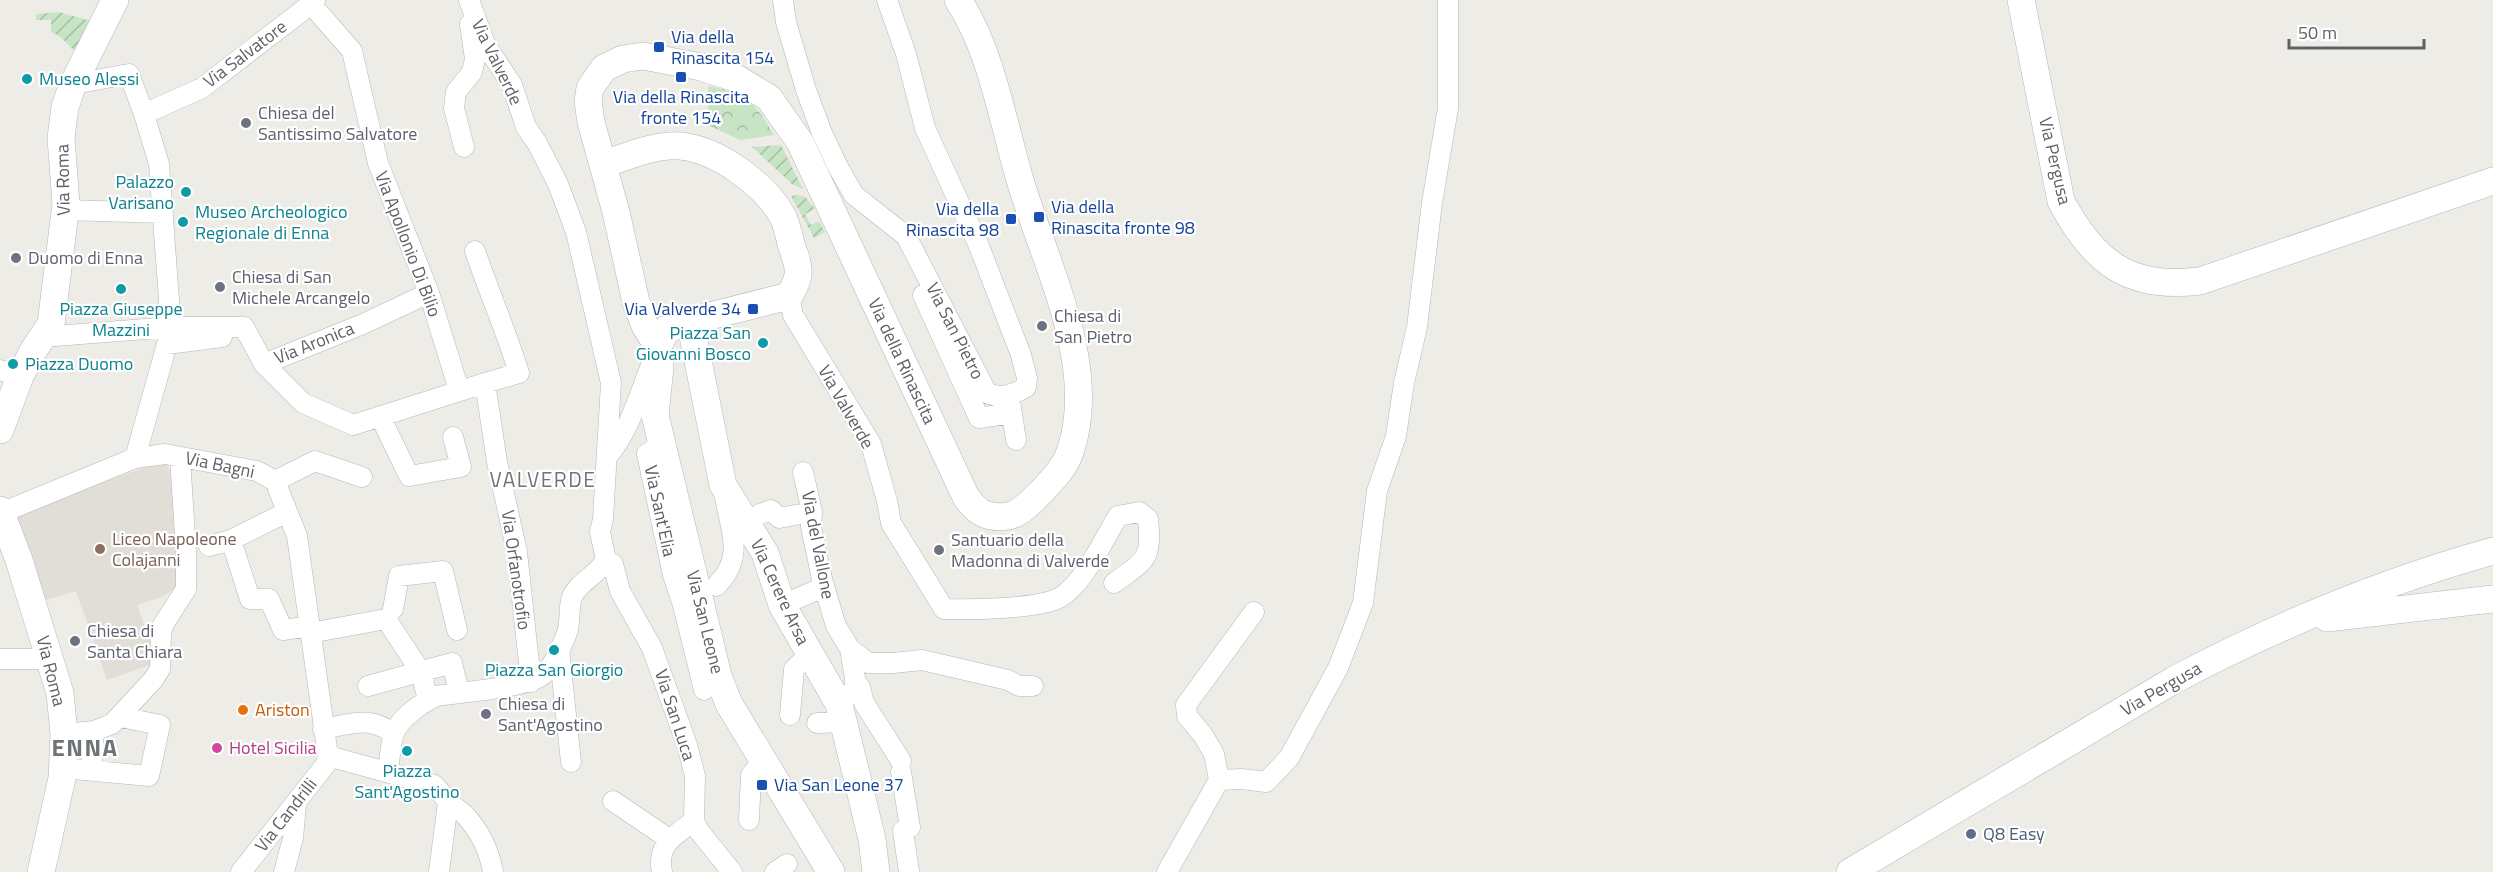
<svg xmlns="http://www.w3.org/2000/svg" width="2493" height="872" font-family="'Titillium Web',sans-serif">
<defs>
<pattern id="park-crowns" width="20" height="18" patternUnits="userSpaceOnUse" patternTransform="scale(1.5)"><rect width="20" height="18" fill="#c7e4c4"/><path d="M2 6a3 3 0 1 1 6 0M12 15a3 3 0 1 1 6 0" fill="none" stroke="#a5bca3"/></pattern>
<pattern id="garden-furrows" width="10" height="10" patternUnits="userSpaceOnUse" patternTransform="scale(1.5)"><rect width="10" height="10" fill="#c7e4c4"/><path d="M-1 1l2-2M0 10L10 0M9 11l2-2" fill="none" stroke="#a5bca3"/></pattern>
</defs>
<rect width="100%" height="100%" fill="#eeece6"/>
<path fill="#e1ddd7" d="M166 460 173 482 177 587 164 596 137 605 158 662 107 680 76 591 42 601 12 514Z"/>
<path fill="url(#park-crowns)" d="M708 86C746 92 756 104 774 135L740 140 708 125Z"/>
<path fill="url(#garden-furrows)" d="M59 12 98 23 79 53C67 47 66 38 51 32V20H36V14Z
M781 145 803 189 792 184 752 147Z
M797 195 805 197 815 209 805 214 811 225 819 221 825 232 814 238 791 196Z"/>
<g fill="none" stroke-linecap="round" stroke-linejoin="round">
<g stroke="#b3b6b9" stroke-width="21">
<path id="street" d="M783 0 786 22 806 90 822 133 838 167 854 195 906 236 987 393C1001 399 1013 395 1026 387L1027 378 1021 355 979 246 925 128 906 54 887 0
M311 4 352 51 378 163 429 293 459 390
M73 84 129 74 144 114 159 164 171 327H244L264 364 303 403 353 425 485 383 497 462 517 552 531 682
M144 114 202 88 315 1
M464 147 454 108 456 92 472 72 475 59 470 24
M66 210 163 213
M475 251C489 292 506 331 519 373L485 383
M923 295 979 418 1012 413
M789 296 793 315 871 444 887 501 891 523 944 609C970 610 1037 609 1059 598 1083 585 1104 539 1118 516L1139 512 1148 519C1153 560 1144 561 1114 583
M42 337 171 327
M264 364 363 324 429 293
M0 370 20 376
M1010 401 1016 440
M380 416 409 476 461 467 453 437
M661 444 647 454 673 575 683 605 704 690
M607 457C631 429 641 389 655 355
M135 458 167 344 222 337
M803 472 812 512 811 527 822 579 836 626 850 649 855 678V687L851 693 839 704
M275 481 315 461 362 477
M1 513 135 458 165 454 257 471 275 481 297 536 328 756 326 764 241 872
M760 514 771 510 779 518 812 512
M231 540 250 599H269L283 630 310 626
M209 546 231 540 287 512
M606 560 613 564 620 591 652 648 687 745 695 776 694 821 699 831 732 872
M716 586C745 558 731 532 725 497
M782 605 824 587
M393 609 399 576 443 571 457 630
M310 633 386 619 421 672 428 700
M559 649 571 762
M850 649 868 663H893L922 660 1008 680 1019 686H1033
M0 659H50
M368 686 452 663 459 692
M855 687H860L864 703 901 761
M790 715 794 669 809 655
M817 723 843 722
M323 729C351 724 369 715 394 734
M64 734 94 731 112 724 153 680 160 669 161 634 163 625 186 589V552L180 457
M328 756 434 785C441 791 443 797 449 802 453 807 460 810 464 814 480 831 489 849 493 872
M63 768 149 776 160 725 121 717
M91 770 94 731
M388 771C390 759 390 745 394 734 399 718 422 703 436 696 460 692 529 688 544 674 554 665 562 646 567 633 571 621 568 608 572 597 578 582 598 575 606 560L600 532 603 519 611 383 576 232 558 184 537 143 526 127 512 85 485 44 469 0
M901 772 910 827 903 831 909 872
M1219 780 1242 779 1266 782 1289 758 1338 668 1363 603 1377 491 1396 436 1404 383 1417 327 1432 203 1448 108V0
M613 801 669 839
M749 820 751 775 763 761
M284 872 293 838 296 805
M439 872 448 802
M662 872C656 845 675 835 694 821
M775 872 787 864
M1167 872 1219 780 1214 754 1203 735 1187 716 1186 705 1254 612"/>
</g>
<g stroke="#b2b5b9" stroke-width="28">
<path id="secondary" d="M2021 0 2061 201C2093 262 2129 290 2200 281L2493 181
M603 164C627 157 655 144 680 146 717 149 766 185 783 217 787 225 789 236 791 244 799 267 803 274 789 296L690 321 667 329 658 346
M690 321 723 485 765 553 782 605 839 704 872 839 876 872
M0 430 20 376 33 351 51 324 66 204 61 138 65 107 73 84 115 0
M0 510 19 560 60 693 64 734 62 778 41 872
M2327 618 2493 599
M831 872 729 704 718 676 655 415 660 367 658 346 645 326 636 302 616 212 591 122 588 101 590 88 604 68 623 59 643 56 701 67 736 78 769 98 800 142 966 497C977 513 988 519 1008 516 1021 514 1035 498 1044 489 1054 478 1065 467 1070 452 1100 366 1044 262 1020 180 1003 123 991 49 958 0
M1850 872 2174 680C2276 626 2382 582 2493 551"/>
</g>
<use href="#street" stroke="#fff" stroke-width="20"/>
<use href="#secondary" stroke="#fff" stroke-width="27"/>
</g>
<g fill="#1a4fb4" stroke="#fff" stroke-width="2">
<rect x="653" y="41" width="12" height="12" rx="3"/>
<rect x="675" y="71" width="12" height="12" rx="3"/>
<rect x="1033" y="211" width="12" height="12" rx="3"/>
<rect x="1005" y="213" width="12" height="12" rx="3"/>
<rect x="747" y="303" width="12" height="12" rx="3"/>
<rect x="756" y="779" width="12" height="12" rx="3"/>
</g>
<g fill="#0f9aa8" stroke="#fff" stroke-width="2">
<circle cx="27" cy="79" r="6"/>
<circle cx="186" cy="192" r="6"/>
<circle cx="183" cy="222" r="6"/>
<circle cx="121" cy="289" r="6"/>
<circle cx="763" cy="343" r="6"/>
<circle cx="13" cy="364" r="6"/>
<circle cx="554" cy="650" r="6"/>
<circle cx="407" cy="751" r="6"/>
</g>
<g fill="#6b7280" stroke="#fff" stroke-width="2">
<circle cx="246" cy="123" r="6"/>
<circle cx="16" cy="258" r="6"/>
<circle cx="220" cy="287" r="6"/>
<circle cx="1042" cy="326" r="6"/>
<circle cx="939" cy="550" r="6"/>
<circle cx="75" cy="641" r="6"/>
<circle cx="486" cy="714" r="6"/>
</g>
<circle fill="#8d6e63" stroke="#fff" stroke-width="2" cx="100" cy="549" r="6"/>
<circle fill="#e8710a" stroke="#fff" stroke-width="2" cx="243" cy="710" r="6"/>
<circle fill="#d1479c" stroke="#fff" stroke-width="2" cx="217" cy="748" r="6"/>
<circle fill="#5c6f8a" stroke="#fff" stroke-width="2" cx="1971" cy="834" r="6"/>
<g text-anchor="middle" stroke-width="4.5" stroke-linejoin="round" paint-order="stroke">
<g font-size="18" fill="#164399" stroke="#fff" text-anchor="start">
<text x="671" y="43">Via della<tspan x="671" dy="21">Rinascita 154</tspan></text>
<text x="681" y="103" text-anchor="middle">Via della Rinascita<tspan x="681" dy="21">fronte 154</tspan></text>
<text x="1051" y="213">Via della<tspan x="1051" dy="21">Rinascita fronte 98</tspan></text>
<text x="999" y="215" text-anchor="end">Via della<tspan x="999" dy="21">Rinascita 98</tspan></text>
<text x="741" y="315" text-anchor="end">Via Valverde 34</text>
<text x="774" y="791">Via San Leone 37</text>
</g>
<g font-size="18" fill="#5d6165" stroke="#fff">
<text transform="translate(245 54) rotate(-37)" y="6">Via Salvatore</text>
<text transform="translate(497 62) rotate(64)" y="6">Via Valverde</text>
<text transform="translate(2055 161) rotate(77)" y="6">Via Pergusa</text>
<text transform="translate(63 180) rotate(-91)" y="6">Via Roma</text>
<text transform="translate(408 244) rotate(69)" y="6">Via Apollonio Di Bilio</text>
<text transform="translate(955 331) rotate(63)" y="6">Via San Pietro</text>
<text transform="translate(314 343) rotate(-22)" y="6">Via Aronica</text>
<text transform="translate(902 361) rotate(65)" y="6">Via della Rinascita</text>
<text transform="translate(846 407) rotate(60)" y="6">Via Valverde</text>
<text transform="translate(220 465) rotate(12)" y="6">Via Bagni</text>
<text transform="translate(660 511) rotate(78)" y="6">Via Sant'Elia</text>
<text transform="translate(818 545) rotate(79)" y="6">Via del Vallone</text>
<text transform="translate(516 570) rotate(82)" y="6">Via Orfanotrofio</text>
<text transform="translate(780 592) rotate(65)" y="6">Via Cerere Arsa</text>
<text transform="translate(705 622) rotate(76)" y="6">Via San Leone</text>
<text transform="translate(51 671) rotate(76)" y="6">Via Roma</text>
<text transform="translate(2161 689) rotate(-30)" y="6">Via Pergusa</text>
<text transform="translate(675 715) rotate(72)" y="6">Via San Luca</text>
<text transform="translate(286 815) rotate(-52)" y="6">Via Candrilli</text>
</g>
<g font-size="18" fill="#0d838f" stroke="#fff" text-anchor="start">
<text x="39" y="85">Museo Alessi</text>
<text x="174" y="188" text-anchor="end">Palazzo<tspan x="174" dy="21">Varisano</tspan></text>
<text x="195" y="218">Museo Archeologico<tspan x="195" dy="21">Regionale di Enna</tspan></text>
<text x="121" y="315" text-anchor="middle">Piazza Giuseppe<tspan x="121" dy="21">Mazzini</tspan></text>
<text x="751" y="339" text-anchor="end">Piazza San<tspan x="751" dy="21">Giovanni Bosco</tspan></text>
<text x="25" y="370">Piazza Duomo</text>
<text x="554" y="676" text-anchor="middle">Piazza San Giorgio</text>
<text x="407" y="777" text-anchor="middle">Piazza<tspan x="407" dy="21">Sant'Agostino</tspan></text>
</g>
<g font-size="18" fill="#5b616d" stroke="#fff" text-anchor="start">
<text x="258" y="119">Chiesa del<tspan x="258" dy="21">Santissimo Salvatore</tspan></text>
<text x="28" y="264">Duomo di Enna</text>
<text x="232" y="283">Chiesa di San<tspan x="232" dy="21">Michele Arcangelo</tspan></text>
<text x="1054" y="322">Chiesa di<tspan x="1054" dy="21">San Pietro</tspan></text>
<text x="951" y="546">Santuario della<tspan x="951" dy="21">Madonna di Valverde</tspan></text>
<text x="87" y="637">Chiesa di<tspan x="87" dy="21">Santa Chiara</tspan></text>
<text x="498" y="710">Chiesa di<tspan x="498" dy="21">Sant'Agostino</tspan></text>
</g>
<g font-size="18" fill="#785e54" stroke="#fff" text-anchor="start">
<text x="112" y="545">Liceo Napoleone<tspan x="112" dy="21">Colajanni</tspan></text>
</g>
<g font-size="18" fill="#c56008" stroke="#fff" text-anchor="start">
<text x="255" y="716">Ariston</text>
</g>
<g font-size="18" fill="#b23c85" stroke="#fff" text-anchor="start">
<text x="229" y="754">Hotel Sicilia</text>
</g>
<g font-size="18" fill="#4e5e75" stroke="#fff" text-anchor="start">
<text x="1983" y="840">Q8 Easy</text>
</g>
<g font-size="21" letter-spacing="1.5" fill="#6e7377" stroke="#fff">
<text x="543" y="487">VALVERDE</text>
</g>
<g font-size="24" font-weight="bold" letter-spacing="1.5" fill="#6e7377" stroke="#fff">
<text x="85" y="756">ENNA</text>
</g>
</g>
<path d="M2289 39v9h135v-9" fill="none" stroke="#5d6165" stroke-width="3"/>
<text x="2298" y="39" font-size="18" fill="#5d6165" stroke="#ffffff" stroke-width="4.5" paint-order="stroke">50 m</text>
</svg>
